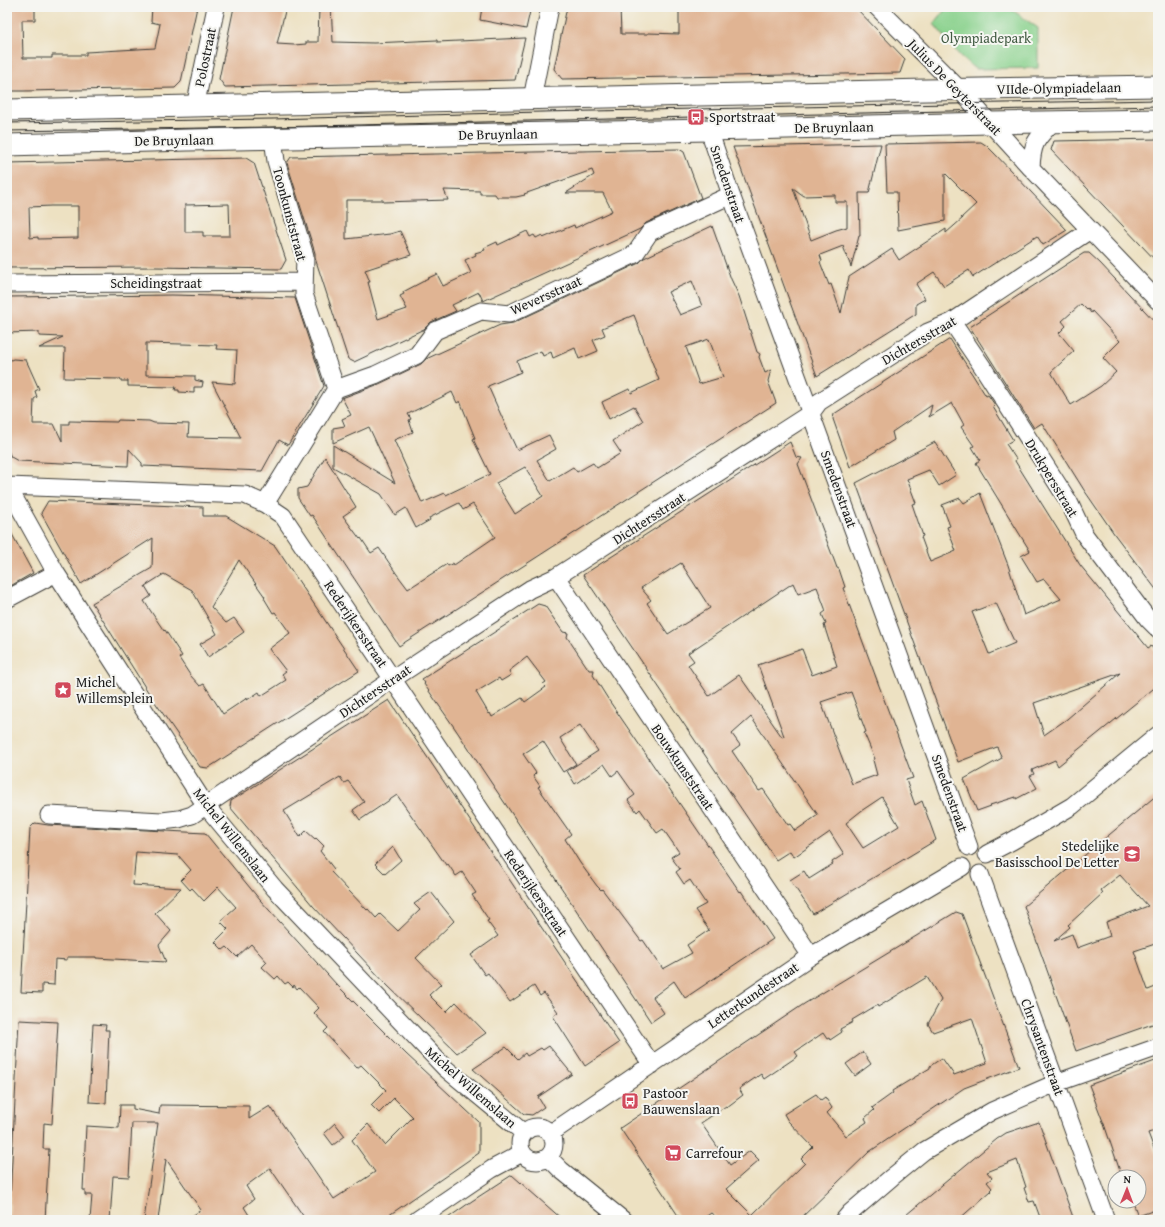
<svg xmlns="http://www.w3.org/2000/svg" width="1165" height="1227" font-family="'Gentium Book Plus',serif">
<rect width="100%" height="100%" fill="#f6f6f2"/>
<filter id="ink" filterUnits="userSpaceOnUse"><feTurbulence type="fractalNoise" baseFrequency=".025" numOctaves="2"/><feDisplacementMap in="SourceGraphic" scale="8" xChannelSelector="R" yChannelSelector="G"/><feConvolveMatrix kernelMatrix="1 2 1 2 8 2 1 2 1" color-interpolation-filters="sRGB"/></filter>
<filter id="wash" filterUnits="userSpaceOnUse"><feTurbulence type="fractalNoise" baseFrequency=".012" numOctaves="4" result="noise"/><feDisplacementMap in="SourceGraphic" scale="16" xChannelSelector="R" yChannelSelector="G"/><feGaussianBlur stdDeviation="0.9" result="paint"/><feColorMatrix in="noise" values="0 0 0 0 0 0 0 0 0 0 0 0 0 0 0 0 0 1.4 0 .05"/><feComposite in="paint" operator="in"/></filter>
<g filter="url(#wash)">
<rect width="100%" height="100%" fill="#ede1c2"/>
<path fill="#89d18c" stroke="#527654" d="M947 7H1008L1038 28V68L975 69 960 56 934 24Z"/>
<g id="blocks">
<path fill="#e0b493" fill-rule="evenodd" d="M7 7H35V20H22L23 58H52V55H86V52L155 48 160 24 151 22 152 7H197L181 82 175 88 24 91H7V53H10L9 27H7Z
M234 7H286L277 44 294 45 306 44V42H318L319 7H331L333 42 374 43 437 40V42L525 38 515 80 225 87 219 79Z
M482 7H531L526 29 480 20Z
M567 7H620L621 34H648V33L679 34V7H855L905 59 900 73 562 79 554 69Z
M1158 139V263L1051 150 1054 141Z
M981 142 987 146 994 153 1067 230 1043 245 1037 236 973 277 969 270 944 286 934 272 916 284 925 299 916 304V314L817 376 733 147 881 144 869 193H859L860 236H859L851 267 843 246 820 255 822 261 820 262 829 285 831 284 841 313 849 277 892 249 899 260 946 229V233L963 218H961L976 204 945 173V221L898 230 897 192H887L885 144ZM793 188 804 196 835 195V202H847V227L836 230 811 240Z
M679 149 684 152 701 198 646 223 640 229 625 236 483 301 479 292 452 305 456 311 431 322 424 329 354 362 348 359 315 258V253L287 163 291 157ZM592 170 594 175 566 193H603L612 211 575 228 574 225 543 238 542 235 536 238 534 235 530 237 527 231 498 245 497 242 484 248 485 250 475 253 476 255 465 260 471 273 443 286 437 274 424 280V281L403 292 404 294 400 296 407 309 378 319 368 282H370L365 270 411 255 400 231 390 234 346 239V200H383V202L448 200 444 190 480 191V194H495L497 197H516L525 195 524 194Z
M246 158 254 163 286 260 281 269 154 267 7 268V236H9V210H7V163ZM229 204 230 236H203V232H185V205ZM51 206H78V238L38 239V237L30 238 29 207Z
M712 226 731 279 739 296 757 352 760 354 759 357 765 373 771 370 768 381 776 403 399 646 312 515 310 516 298 498V489L307 487 325 457 356 507 343 516 360 539 361 538 371 553 379 548 396 573 408 589 447 564 448 566 453 563 454 565 495 537 473 504 463 510 459 503 429 518 430 520 416 528 406 508 395 515 381 494 333 467V445L395 483 369 427 333 443V428L345 426 342 419 351 415 342 398 379 384 421 364 426 359 500 325 513 323 639 263 644 258ZM692 281 702 306 680 315 668 292ZM634 315 659 380 631 393 630 389 627 390 602 402 609 419 634 406 643 421 613 441 621 453 597 468 593 463 577 472 573 467 550 481 537 460 556 449 549 435 517 450 505 424 488 386 521 372 517 361 541 351 543 356 551 352 553 358 575 348 579 359 598 351 593 340 605 335 602 328ZM709 339 723 377 699 384 686 347ZM452 392 457 403 460 401 475 438 473 439 490 474 446 495 445 493 422 503 394 440 413 432 409 420 411 419 408 414ZM525 467 543 496 515 514 496 483Z
M1084 253H1089L1100 263 1158 325V592L1115 535 1084 490 1042 423 1034 428 970 327ZM1081 304 1087 310 1088 309 1091 313 1092 311 1120 341 1103 358 1116 372 1101 386 1071 405 1051 372 1074 351 1059 333 1066 326 1062 321Z
M172 295 295 298 324 386 288 445 279 440 262 471 142 466V463L129 449 128 466 18 461 11 457 7 448V362L13 359 26 360 39 389 35 391 37 397 34 399 33 424H54L62 441V424H69V421L117 422 118 420 149 421 154 423 189 424 188 437 241 438 212 382 235 384 237 350 216 349 217 345 146 343V375L195 376V380L203 382 202 387H194V393L179 392V390H175L176 387 128 386V381H121V379L64 378 65 348H39L63 337 39 336V332L7 333V297Z
M950 339 986 396 988 395 995 405 993 407 1013 440 1006 444 1016 459 1015 461 1080 565 1148 648 1151 646 1158 655V685L1058 766 1055 760 1032 770 1034 774 1030 776 1037 788 1016 799V797L990 805 991 806 977 811 964 779 1002 758 997 747 958 762 856 483 935 442 956 475 939 486 929 470 907 479 916 503 912 504 923 536 921 537 930 562 956 551 947 527 950 526 942 505 960 498 964 503 980 493 1008 565 1024 615 1061 599 1044 579 1037 582 1021 556 1030 551 976 463 980 460 972 447 974 446 961 427 964 425 952 403 929 417 932 405 892 432 894 440 850 467 833 419 834 414ZM996 603 1015 643 989 654 972 612ZM1120 673 1067 719 1044 735 1034 703Z
M790 442 796 457 802 458 798 464 837 568 839 569 845 587 843 588 913 778 906 780 915 805 922 801 936 840 813 914 790 880 804 871 809 879 833 864 832 862 844 854 830 832 794 857 790 851 776 860 583 575ZM681 563 710 608 668 634 647 603 651 600 641 588ZM793 583 798 594 817 587 826 611 822 614 826 624 824 625 837 666 812 675 802 649 758 665 784 736 782 737 739 675 709 696 688 665 694 661 688 653ZM851 692 866 732 864 733 875 759 873 760 877 775 852 784 821 702ZM751 717 818 815 795 831 790 824 788 825 763 789 759 791 732 751 740 745 732 734ZM882 797 899 826 863 848 846 823 861 811Z
M48 501 203 507V516H226L275 546 359 671 208 768 200 767 150 695 92 603 152 568 153 538 81 584 41 513ZM239 560 265 597 264 598 273 613 275 612 290 633 269 649 286 671 282 674 286 680 261 696 259 692 247 700V698L223 714 204 684 200 686 190 675 179 658 182 656 165 630 164 631 144 601 151 596 145 586 164 574 192 590 217 634 200 644 208 657 244 632 234 618 226 623 211 607Z
M7 525 33 573 7 588Z
M538 604 545 606 563 632 568 633 567 637 589 670H594L593 675 608 699 740 892 741 891 773 939 685 998 674 981 653 997 664 1013 651 1022 454 727 424 684 425 683 422 679ZM527 657 546 682 543 684 546 687 525 702 522 698 492 717 490 713 489 714 476 692 499 678 501 681 511 675 509 671ZM580 725 598 751 567 771 575 784 604 764 612 776 618 771 635 795 628 800 637 812 640 809 657 833 663 829 679 852 671 857 680 869 676 872 684 884 690 880 706 904 695 910 709 930 687 945 692 953 663 969 643 940 641 941 602 889 601 890 597 886 580 863 565 839 571 834 538 787 540 786 533 776 536 773 523 754 543 741 563 772 576 764 560 738Z
M389 700 619 1043 585 1066 553 1016 558 1012 544 993 540 996 534 986 510 1002 488 973 485 975 471 955 498 936 487 921 489 920 472 895 476 893 462 872 456 876 448 864 446 865 397 795 360 820 353 810 364 802 348 781 344 783 340 777 284 811 300 837 306 831 315 839 316 838 324 846 320 851 334 869 331 872 367 910 368 909 376 918 380 914 398 931 420 910 414 904 431 892 454 921 416 958 441 984 429 995 446 1012 456 1002 486 1033 457 1053 387 985 313 906 230 807 231 801Z
M1158 794V943L1134 951 1148 990 1158 986V1022L1076 1051 1024 906ZM1120 875 1148 906 1106 922 1110 936 1077 948 1072 934 1054 941 1070 927 1068 925 1103 893 1101 890Z
M35 823 48 825 205 833 260 900 337 985 406 1054 479 1122V1153L382 1220H306L270 1168 246 1186 254 1199 244 1207 252 1220H186L201 1210 166 1159 158 1220H144L158 1123H132L129 1177 113 1176 110 1220H90L92 1195H85V1190H83L86 1126 119 1128 120 1105H133V1109L159 1114 160 1105 249 1106V1119L270 1106 334 1199 375 1172 352 1140 368 1124 385 1145 413 1117 394 1098 379 1113 371 1105 386 1090 361 1065 357 1068 324 1032 328 1028 314 1013 319 1008 299 987 297 989 294 985 293 987 288 982 285 984 278 976 275 979 262 967 267 962 251 944 237 957 227 947 223 950 215 942 228 929 220 921 236 907 218 887 204 901 192 888 190 890 181 880 191 870 178 855 136 852 133 885 181 888 155 913 171 931 159 945 166 962 96 958V957H67V960L55 959 54 985 42 984V993L21 992 30 828Z
M393 847 401 860 385 874 375 864Z
M956 912 962 914 1019 1067 964 1088 869 1152 799 1220H720L711 1213 701 1220H681L620 1128 804 1004ZM927 977 941 1000 928 1024 933 1032 972 1018 987 1063 954 1075 942 1058 930 1066V1068L892 1091 893 1093 872 1108 874 1110 865 1118 867 1122 846 1136 827 1113 832 1108 825 1097 821 1100 816 1094 784 1114 788 1121 813 1147 801 1159 805 1163 752 1215 726 1189 759 1160 750 1151 730 1165 701 1123 726 1106 727 1107 743 1095 739 1089 761 1074 764 1079 798 1056 795 1052 823 1033 827 1039 829 1038 830 1040 842 1032 840 1029 853 1022 852 1020 877 1005 878 1007Z
M19 1020 58 1022 52 1124 44 1123 43 1149H49L45 1220H9Z
M93 1024 106 1025 105 1030H109L106 1103 89 1102Z
M549 1046 572 1074 538 1097 544 1107 532 1115 524 1114 473 1069 506 1047 518 1059 525 1053 527 1056 541 1048 543 1050Z
M863 1052 871 1064 855 1076 846 1064Z
M1158 1060V1130L1148 1133 1158 1159V1209L1138 1216 1134 1205H1133L1131 1201H1139V1177H1122L1104 1124 1089 1085Z
M1039 1122 1074 1220H1041L1034 1201 1029 1202 1024 1188 1026 1187 1017 1160 987 1172 992 1178 987 1182 992 1188 990 1190 991 1191 958 1220H900L997 1139 1006 1133Z
M335 1123 345 1136 333 1145 324 1133Z
M512 1175 563 1220H445L472 1201Z"/>
</g>
</g>
<g filter="url(#ink)">
<use href="#blocks" fill-opacity="0" stroke="#3b3a35" stroke-width="1"/>
<g fill="none" stroke-linecap="round" stroke-linejoin="round">
<g stroke="#3b3a35" stroke-width="19">
<path id="minor" d="M877 7 959 89 1031 168 1158 301
M532 99 550 7
M195 107 216 7
M709 130 731 195 969 847
M273 138 276 161 305 256 304 294 336 389
M1031 168C1032 143 1036 139 1053 122
M7 284 304 282
M952 322 982 366 1069 502 1084 534 1148 619 1158 629
M336 389 375 375 417 355 435 331 481 311 509 314 635 254 650 232 731 195
M7 485 56 573 206 806 275 889 445 1068 524 1133
M8 486 245 495 265 504 283 516 652 1065
M265 504 336 389
M556 577 811 956
M7 599 56 573
M49 815 162 821 179 819 192 815 393 679 530 589 556 577 811 413 819 402 928 332 952 322 1090 230
M987 854 1012 841 1072 806 1158 735
M980 874 1106 1220
M520 1144a17 17 0 1 1 34 0a17 17 0 1 1-34 0Z
M551 1133 811 956 962 867
M548 1157 561 1170 623 1220
M417 1220 492 1169 522 1153
M844 1220 850 1213 892 1177 924 1151 992 1111 1056 1083 1158 1047"/>
</g>
<g stroke="#3b3a35" stroke-width="23">
<path id="major" d="M7 110 927 90 1158 86
M7 145 187 140 709 130 989 123 1158 120"/>
</g>
<use href="#minor" stroke="#fff" stroke-width="17"/>
<use href="#major" stroke="#fff" stroke-width="21"/>
<path stroke="#1c1c1c" stroke-width="1" d="M7 123 272 119 541 112 1158 100
M7 131 273 127 1158 106"/>
</g>
</g>
<defs>
<g id="bus-square" transform="scale(0.9)"><rect x="-9" y="-9" width="18" height="18" rx="4" fill="#d1495b" stroke="#f6f6f2"/><path d="M-5-6H5V4H4V6H2V4H-2V6H-4V4H-5ZM-3.5-4V0h7V-4ZM-3.5 1.2v1.5H-2V1.2ZM2 1.2v1.5H3.5V1.2Z" fill="#fff"/></g>
<g id="sight-square" transform="scale(0.9)"><rect x="-9" y="-9" width="18" height="18" rx="4" fill="#d1495b" stroke="#f6f6f2"/><path d="M0-6L1.8-2.2L6-1.7L2.9 1.2L3.7 5.4L0 3.3L-3.7 5.4L-2.9 1.2L-6-1.7L-1.8-2.2Z" fill="#fff"/></g>
<g id="school-square" transform="scale(0.9)"><rect x="-9" y="-9" width="18" height="18" rx="4" fill="#d1495b" stroke="#f6f6f2"/><path d="M0-5L7-2L0 1L-7-2ZM-4 1L0 2.5L4 1V4Q0 6-4 4Z" fill="#fff"/></g>
<g id="supermarket-square" transform="scale(0.9)"><rect x="-9" y="-9" width="18" height="18" rx="4" fill="#d1495b" stroke="#f6f6f2"/><path d="M-6-5.5h2.5l.6 2H6L4.5 2H-2.5L-4.4-4H-6ZM-1.5 3.2a1.3 1.3 0 1 0 .1 0ZM3 3.2a1.3 1.3 0 1 0 .1 0Z" fill="#fff"/></g>
</defs>
<g fill-rule="evenodd">
<use href="#bus-square" x="696" y="117"/>
<use href="#sight-square" x="63" y="690"/>
<use href="#school-square" x="1132" y="854"/>
<use href="#bus-square" x="630" y="1101"/>
<use href="#supermarket-square" x="673" y="1153"/>
</g>
<g text-anchor="middle" stroke-width="4" stroke-linejoin="round" paint-order="stroke">
<g font-size="14" fill="#425b43" stroke="#f6f6f2">
<text x="986" y="43">Olympiadepark</text>
</g>
<g font-size="14" fill="#1c1c1c" stroke="#f6f6f2">
<text transform="translate(205 57) rotate(-78)" y="5">Polostraat</text>
<text transform="translate(955 87) rotate(46)" y="5">Julius De Geyterstraat</text>
<text transform="translate(1059 88) rotate(-1)" y="5">VIIde-Olympiadelaan</text>
<text transform="translate(834 127) rotate(-1)" y="5">De Bruynlaan</text>
<text transform="translate(498 134) rotate(-1)" y="5">De Bruynlaan</text>
<text transform="translate(174 140) rotate(-1)" y="5">De Bruynlaan</text>
<text transform="translate(728 184) rotate(71)" y="5">Smedenstraat</text>
<text transform="translate(290 214) rotate(75)" y="5">Toonkunststraat</text>
<text x="156" y="288">Scheidingstraat</text>
<text transform="translate(546 295) rotate(-24)" y="5">Weversstraat</text>
<text transform="translate(919 340) rotate(-30)" y="5">Dichtersstraat</text>
<text transform="translate(1052 478) rotate(59)" y="5">Drukpersstraat</text>
<text transform="translate(839 489) rotate(70)" y="5">Smedenstraat</text>
<text transform="translate(649 518) rotate(-33)" y="5">Dichtersstraat</text>
<text transform="translate(356 624) rotate(56)" y="5">Rederijkersstraat</text>
<text transform="translate(375 691) rotate(-34)" y="5">Dichtersstraat</text>
<text transform="translate(683 767) rotate(56)" y="5">Bouwkunststraat</text>
<text transform="translate(950 793) rotate(70)" y="5">Smedenstraat</text>
<text transform="translate(232 835) rotate(52)" y="5">Michel Willemslaan</text>
<text transform="translate(536 893) rotate(56)" y="5">Rederijkersstraat</text>
<text transform="translate(753 995) rotate(-34)" y="5">Letterkundestraat</text>
<text transform="translate(1043 1047) rotate(70)" y="5">Chrysantenstraat</text>
<text transform="translate(471 1087) rotate(41)" y="5">Michel Willemslaan</text>
</g>
<g font-size="14" fill="#1c1c1c" stroke="#f6f6f2" text-anchor="start">
<text x="709" y="122">Sportstraat</text>
<text x="76" y="687">Michel<tspan x="76" dy="16">Willemsplein</tspan></text>
<text x="1119" y="851" text-anchor="end">Stedelijke<tspan x="1119" dy="16">Basisschool De Letter</tspan></text>
<text x="643" y="1098">Pastoor<tspan x="643" dy="16">Bauwenslaan</tspan></text>
<text x="686" y="1158">Carrefour</text>
</g>
</g>
<rect width="1165" height="1227" fill="none" stroke="#f6f6f2" stroke-width="24"/>
<g transform="translate(1127 1189) rotate(1)"><circle r="19" fill="#f6f6f2" stroke="#9f9f9c"/>
<path d="M0-3L7 15L0 10L-7 15Z" fill="#d1495b"/>
<text y="-6" font-size="11" font-weight="bold" text-anchor="middle" fill="#1c1c1c">N</text>
</g>
</svg>
